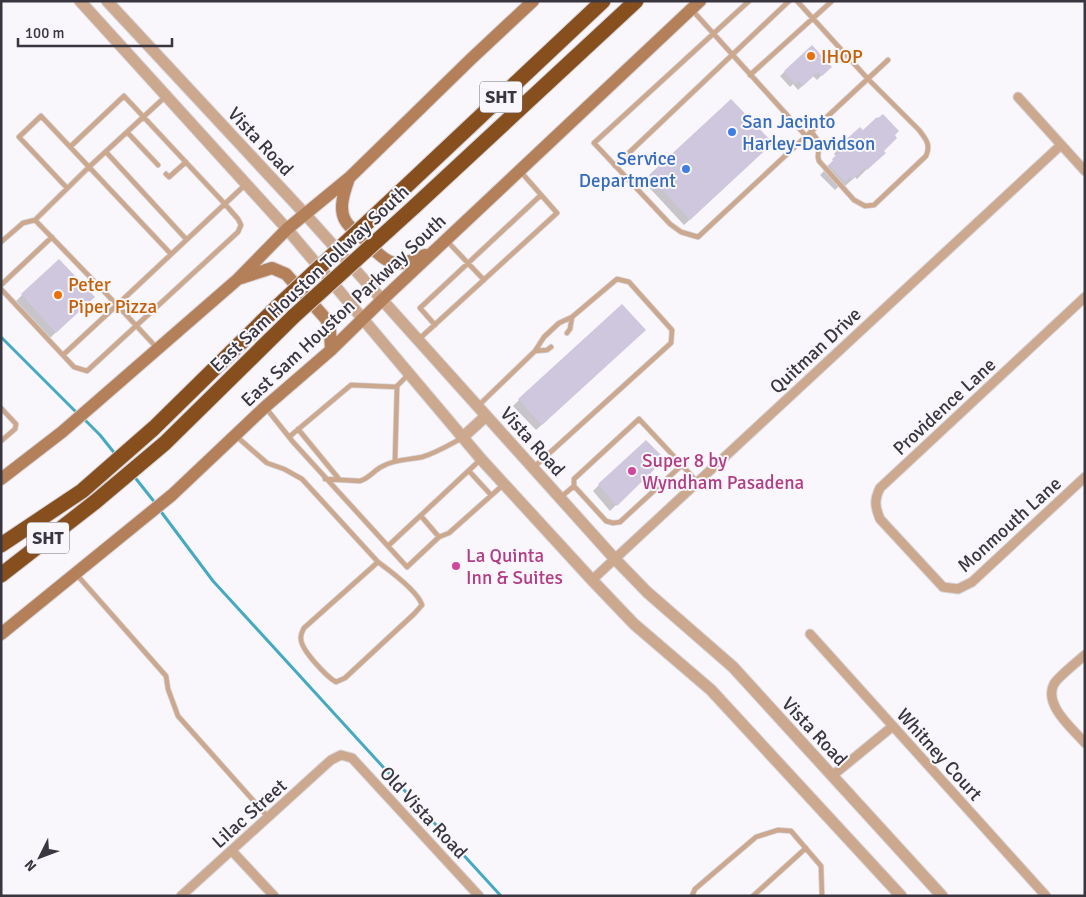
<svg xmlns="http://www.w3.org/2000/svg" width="1086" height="897" font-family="Signika,sans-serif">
<rect width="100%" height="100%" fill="#f9f7fc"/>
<path fill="#0003" d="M812 46 830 67 817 80 813 76 798 90 793 84 790 87 780 76Z
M731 100 765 150 684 225 644 182Z
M843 144 882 151 874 162 857 179 855 177 842 189 839 186 835 190 820 175 824 171 823 170 837 157 834 154Z
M22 295 93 297 50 338 16 301Z
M638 336 536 430 513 406 519 400Z
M663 459 610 511 593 491 599 485Z"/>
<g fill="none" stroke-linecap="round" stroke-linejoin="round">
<path stroke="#44a9c1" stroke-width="3" d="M1 337 77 413
M84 419 100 435 116 455
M133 475 156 504
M159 509 213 581 501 896"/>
</g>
<path fill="#cec7de" d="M812 45 832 67 822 76 818 72 803 86 798 81 795 84 784 71Z
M731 99 773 143 690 220 649 175Z
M883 114 899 131 895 135 897 138 884 151 886 153 867 170 865 168 852 180 849 178 845 182 829 165 833 161 832 159 845 147 842 143 860 127 863 130 877 117 878 118Z
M59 259 95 297 56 333 21 294Z
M622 304 646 330 542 425 518 399Z
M646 440 665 459 617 506 598 484Z"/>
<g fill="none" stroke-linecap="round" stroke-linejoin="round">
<g stroke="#d6d4da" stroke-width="6">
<path id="service" d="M749 1 594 143 670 224 681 232 698 237 888 60
M797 1 868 79 919 130C926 139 931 145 926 156L874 205 865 206 854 200 819 161 818 157 819 142 811 131
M693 11 806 136
M750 75 832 1
M165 97 89 167 170 253
M127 132 158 165
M106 152 186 239
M615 166 789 1
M166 174 169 177 186 162
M35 220 117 305 63 355
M447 241 484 280
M1 242 23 223 35 220 89 167 41 116 19 137 67 188
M1 285 52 237
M1 289 74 367 87 371 238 232 241 225 238 219 224 203 124 96 70 147
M435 325 420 308 541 195
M567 333 570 329 572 317
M418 340 557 213 521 172
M157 348 117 305 245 185
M535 351 547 350 551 347
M479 405 535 351 544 337 559 323 572 317 617 279 629 282 672 330 671 343 534 467
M1 408 16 424 15 429 1 441
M266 408 293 442 407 567 439 537 449 533 503 485
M298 429 339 479
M236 436 267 463 284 469 302 479 378 562 304 628C302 632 300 635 301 639 301 650 327 677 336 682L345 678 414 614 422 605C418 592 389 570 378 562
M289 437 351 385 397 387
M395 461 397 386 408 375
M469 471 491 495
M325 479 360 481C370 478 374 470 383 466 395 459 409 460 422 457 436 453 449 445 462 438
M574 486V479L639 419 682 465
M561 497 574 486 606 521 613 523 620 522 682 465 697 482
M421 516 439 537
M388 546 480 460
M77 575 166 676 168 689 178 716 268 817
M692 896 695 889 756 837 778 830 791 831 821 866 822 896
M753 896 806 848"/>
</g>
<g stroke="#d6d4da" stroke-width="11">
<path id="minor" d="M1018 97 1085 171
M1085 297 880 488C874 500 875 507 880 519L943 587 958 589 972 582 1085 477
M592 580 1061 145
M810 634 1046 896
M1085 655C1078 661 1057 678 1054 684 1043 705 1073 729 1085 743
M832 776 893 726
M232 851 274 896
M181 896 331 760 341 755 352 758 479 896"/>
</g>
<g stroke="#d6d4da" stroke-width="13">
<path id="tertiary" d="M80 1 287 229 481 459 592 580 634 624 711 690 901 896
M107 1 305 214 614 558 647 592 733 667 942 896
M463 437 486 416"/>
</g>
<g stroke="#d6d4da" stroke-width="14">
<path id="secondary" d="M349 178C345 190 338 208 345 220 349 228 359 234 365 240 387 264 394 270 425 255
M241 278 272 268 286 274 326 319 330 330 331 350
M1 479 62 432 238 279 287 229 349 178 471 59 533 1
M1 634 172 495 265 407 331 350 382 300 700 1"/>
</g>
<g stroke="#d6d4da" stroke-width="17">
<path id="motorway" d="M400 192 603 1
M414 207 636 1
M1 545 82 491 154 428 277 307
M1 575 95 502 165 443 294 316"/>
</g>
<use href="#service" stroke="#cca88e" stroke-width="4.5"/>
<use href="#minor" stroke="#cca88e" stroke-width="9"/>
<use href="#tertiary" stroke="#cca88e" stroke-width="11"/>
<use href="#secondary" stroke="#b48059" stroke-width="12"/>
<use href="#motorway" stroke="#884f1e" stroke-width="15"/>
<g stroke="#d6d4da" stroke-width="17" stroke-linecap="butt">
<path id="motorway-bridge" d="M277 307 400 192
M294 316 414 207"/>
</g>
<use href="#motorway-bridge" stroke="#884f1e" stroke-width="15"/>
</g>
<g fill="#e8710a" stroke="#f9f7fc" stroke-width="2">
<circle cx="811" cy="56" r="5"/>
<circle cx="58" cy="295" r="5"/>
</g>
<g fill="#3f7fe0" stroke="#f9f7fc" stroke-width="2">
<circle cx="732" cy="132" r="5"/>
<circle cx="686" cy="169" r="5"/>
</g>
<g fill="#d1479c" stroke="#f9f7fc" stroke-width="2">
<circle cx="632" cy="471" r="5"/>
<circle cx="456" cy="566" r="5"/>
</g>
<g text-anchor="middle" stroke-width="4" stroke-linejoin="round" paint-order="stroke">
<g fill="#f9f7fc" stroke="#737078" stroke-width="1">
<rect x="480" y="81.5" width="42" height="31" rx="4"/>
<rect x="27" y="522.5" width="42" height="31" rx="4"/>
</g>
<g font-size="18" font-weight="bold" fill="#39363f">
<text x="501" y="103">SHT</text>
<text x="48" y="544">SHT</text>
</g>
<g font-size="19" fill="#c56008" stroke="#f9f7fc" text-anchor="start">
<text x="821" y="63">IHOP</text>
<text x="68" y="291">Peter<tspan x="68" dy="22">Piper Pizza</tspan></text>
</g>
<g font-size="19" fill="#366cbe" stroke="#f9f7fc" text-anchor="start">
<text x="742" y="128">San Jacinto<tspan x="742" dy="22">Harley-Davidson</tspan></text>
<text x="676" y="165" text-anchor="end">Service<tspan x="676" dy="22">Department</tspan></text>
</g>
<g font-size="19" fill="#39363f" stroke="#f9f7fc">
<text transform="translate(261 141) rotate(47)" y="7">Vista Road</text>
<text transform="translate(309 278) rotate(-43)" y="7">East Sam Houston Tollway South</text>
<text transform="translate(343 310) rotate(-43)" y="7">East Sam Houston Parkway South</text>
<text transform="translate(815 350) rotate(-43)" y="7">Quitman Drive</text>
<text transform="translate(944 406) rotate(-43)" y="7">Providence Lane</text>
<text transform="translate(533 441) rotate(48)" y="7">Vista Road</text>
<text transform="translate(1009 524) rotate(-42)" y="7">Monmouth Lane</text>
<text transform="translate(815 731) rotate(47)" y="7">Vista Road</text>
<text transform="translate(940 754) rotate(48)" y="7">Whitney Court</text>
<text transform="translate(424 812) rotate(47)" y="7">Old Vista Road</text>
<text transform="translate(249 813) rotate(-42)" y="7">Lilac Street</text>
</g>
<g font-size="19" fill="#b23c85" stroke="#f9f7fc" text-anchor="start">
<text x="642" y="467">Super 8 by<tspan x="642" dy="22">Wyndham Pasadena</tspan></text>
<text x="466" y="562">La Quinta<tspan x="466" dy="22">Inn &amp; Suites</tspan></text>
</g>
</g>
<rect width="1086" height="897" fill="none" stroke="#39363f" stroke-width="5"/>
<g transform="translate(40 857) rotate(228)" stroke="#f9f7fc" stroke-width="4" paint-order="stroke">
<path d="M0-4L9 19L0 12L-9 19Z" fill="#39363f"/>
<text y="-8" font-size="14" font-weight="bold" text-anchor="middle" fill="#39363f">N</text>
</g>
<path d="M18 38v8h154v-8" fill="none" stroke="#39363f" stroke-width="2.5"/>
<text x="25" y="38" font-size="15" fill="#39363f" stroke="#f9f7fc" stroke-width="4" paint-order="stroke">100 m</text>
</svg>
